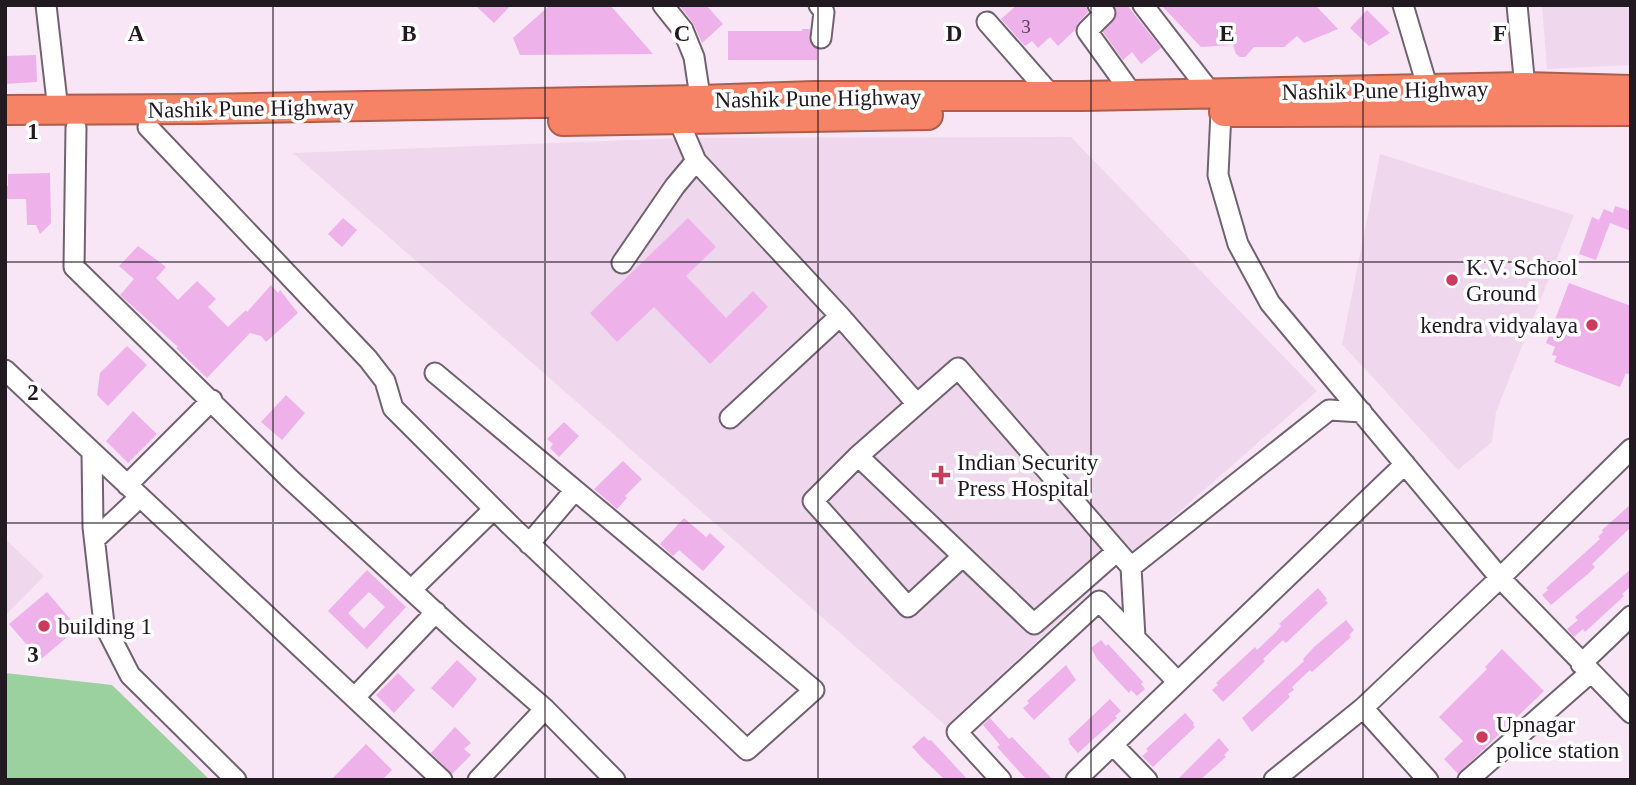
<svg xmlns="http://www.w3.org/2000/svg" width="1636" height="785" font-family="Georgia,serif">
<rect width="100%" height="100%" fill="#f8e6f6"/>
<path fill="#efd7ed" d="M1542 5H1631V65L1547 69Z
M1071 137 1317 391 1124 560 946 726 293 153 685 138Z
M1380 154 1574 215 1496 412 1492 442 1458 470 1342 344Z
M5 539 44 576 5 616Z"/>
<path fill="#9bd19e" d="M5 673 112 685 210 780H5Z"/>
<path fill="#eeb1e9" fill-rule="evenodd" d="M475 5H511L494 23Z
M550 5H610L653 54 520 55 513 38Z
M679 5H706L723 24 702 43 693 23Z
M1017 5H1086L1088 12 1078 23 1075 30 1058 46 1050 37 1038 48 1032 41 1025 46 1001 19Z
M1114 5H1127L1161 48 1141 64 1132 52 1123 60 1103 32 1116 17Z
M1161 5H1315L1338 29 1304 43 1297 36 1284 47H1254L1245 57H1240L1236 54 1233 45 1201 47Z
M1367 10 1390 33 1369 46 1350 28Z
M802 29H810V42L817 49V60H728V31H802Z
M36 55 37 82 5 84V56Z
M50 173 51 223 40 234 36 225H27L26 199H5V186H8V174Z
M1615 206 1631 211V231L1610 223 1596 260 1579 254 1592 217 1599 220 1604 209 1613 213Z
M343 218 357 230 342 247 328 234Z
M688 218 716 247 686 276 726 318 753 291 768 307 710 364 654 307 617 342 590 313Z
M138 246 166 267 156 278 178 300 197 281 216 299 208 307 228 327 246 310 247 312 271 285 278 293 280 290 298 313 266 342 261 336 250 333 207 378 176 348 178 347 120 295 134 279 119 266Z
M1569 283 1631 306V375L1626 373 1620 387 1554 362 1557 356 1552 355 1555 347 1546 343Z
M127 346 147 365 108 406 97 395 100 373Z
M286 395 305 413 282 440 261 422Z
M133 411 157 434 128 463 106 441Z
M564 422 579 436 559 457 550 448 553 444 547 439Z
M623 461 642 479 625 496 627 498 617 509 594 489Z
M1631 504V527L1592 564 1595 567 1589 573 1551 605 1542 595 1548 590 1546 588 1600 539 1598 537 1603 532 1602 530Z
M684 518 706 537 710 533 725 547 703 571 679 550 673 556 660 544Z
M1631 569V586L1622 594 1624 596 1585 632 1583 629 1574 637 1567 629 1578 620 1575 617Z
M367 570 406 607 367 649 328 611ZM369 592 385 607 364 629 348 613Z
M1318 588 1327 599 1325 600 1328 603 1286 643 1283 640 1263 659 1265 661 1223 702 1212 690 1218 685 1216 683 1255 647 1257 650 1276 632 1281 626 1279 624Z
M47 592 78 628 40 660 9 624Z
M1346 620 1354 630 1349 635 1351 637 1312 672 1310 670 1292 687 1294 690 1288 694 1290 697 1252 732 1242 718 1304 661 1303 659 1314 647Z
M1101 640 1106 646 1108 644 1143 682 1141 684 1145 689 1137 696 1131 690 1129 693 1097 659 1091 648Z
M1502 649 1544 691 1458 774 1444 759 1463 741 1439 717 1487 669 1485 667Z
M457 660 477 679 453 708 431 688Z
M1066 665 1076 680 1034 720 1023 708 1029 703 1027 701Z
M398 673 415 690 394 713 376 695Z
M1110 699 1121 711 1115 716 1117 718 1078 753 1069 743 1070 742 1068 739Z
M1185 713 1194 723 1193 725 1195 727 1153 767 1142 756 1148 751 1146 749Z
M990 718 1009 739 1012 737 1053 780H1027L997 747 1000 745 983 725Z
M455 727 471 743 464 749 471 755 452 774 431 753Z
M924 736 929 741 931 740 968 780H945L923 759 912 747Z
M1219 738 1229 750 1224 755 1226 757 1200 780H1177Z
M366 744 392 770 382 780H331Z"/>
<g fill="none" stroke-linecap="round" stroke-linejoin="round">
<g stroke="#716270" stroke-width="23">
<path id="minor" d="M46 5 58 110
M663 5 683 30 694 57 702 110
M819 5 824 12 821 38
M1098 5 1105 13 1087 31 1133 95
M1143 5 1211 93
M1403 5 1428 89
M1517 5 1526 98
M987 22 1052 96
M678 107V119L696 161 840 316 917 404
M1221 112 1218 175 1238 244 1270 303 1500 578 1631 713
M148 127 368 359 385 381 393 408 511 526 747 750 814 690 435 373
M76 128 74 267 290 479 459 634 545 709 615 780
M622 263 675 186 696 161
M5 370 442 780
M730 418 840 316
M92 452 93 527 104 624 130 675 236 780
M858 456 813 501 908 607 963 556
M127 485 212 400
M95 539 140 497
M529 544 575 490
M1116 552 1034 624 858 456 958 368 1131 567 1135 638
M1131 567 1329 410 1362 412
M411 590 494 509
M1581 664 1631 616
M355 697 436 612
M1363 708 1428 780
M1113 745 1147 780
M478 780 545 709
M1001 780 957 732 1099 601 1178 682
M1076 780 1405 464
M1274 780 1363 708 1500 578 1631 449
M1468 780 1591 672"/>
</g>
<g stroke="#ab5e4e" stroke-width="32">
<path id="highway" d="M5 110 199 109 700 100 814 96H1083L1525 87 1631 90
M1224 112 1631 111
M563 121 928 115"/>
</g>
<use href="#minor" stroke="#fff" stroke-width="19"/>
<use href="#highway" stroke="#f68366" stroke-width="28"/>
</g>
<path fill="none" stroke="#211a20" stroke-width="2" stroke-opacity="0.55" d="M273 5V780M545 5V780M818 5V780M1091 5V780M1363 5V780M5 262H1631M5 523H1631"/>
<g fill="#ca3b5d" stroke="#fff" stroke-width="2.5">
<circle cx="1452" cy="280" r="7"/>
<circle cx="1592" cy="325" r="7"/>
<path d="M937.5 464.5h7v7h7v7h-7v7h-7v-7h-7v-7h7z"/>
<circle cx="44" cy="626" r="7"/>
<circle cx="1482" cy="737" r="7"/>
</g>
<g text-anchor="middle" stroke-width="7" stroke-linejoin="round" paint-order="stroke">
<g font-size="19" fill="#544052">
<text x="1026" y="33">3</text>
</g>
<g font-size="23" fill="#211a20" stroke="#fff">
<text transform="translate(1385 90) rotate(-1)" y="8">Nashik Pune Highway</text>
<text transform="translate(818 98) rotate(-1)" y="8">Nashik Pune Highway</text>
<text transform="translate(251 108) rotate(-1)" y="8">Nashik Pune Highway</text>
</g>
<g font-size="23" fill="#211a20" stroke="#fff" text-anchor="start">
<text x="1466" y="275">K.V. School<tspan x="1466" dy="26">Ground</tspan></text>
<text x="1578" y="333" text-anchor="end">kendra vidyalaya</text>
<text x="957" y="470">Indian Security<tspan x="957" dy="26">Press Hospital</tspan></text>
<text x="58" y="634">building 1</text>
<text x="1496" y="732">Upnagar<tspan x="1496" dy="26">police station</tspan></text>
</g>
</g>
<g font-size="23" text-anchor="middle" font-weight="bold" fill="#211a20" stroke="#fff" stroke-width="7" stroke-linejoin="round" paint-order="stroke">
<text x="136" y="41">A</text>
<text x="409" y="41">B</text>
<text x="682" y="41">C</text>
<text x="954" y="41">D</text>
<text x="1227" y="41">E</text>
<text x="1500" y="41">F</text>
<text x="33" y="139">1</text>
<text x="33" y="400">2</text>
<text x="33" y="662">3</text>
</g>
<rect width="1636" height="785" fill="none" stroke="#211a20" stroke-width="14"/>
</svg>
